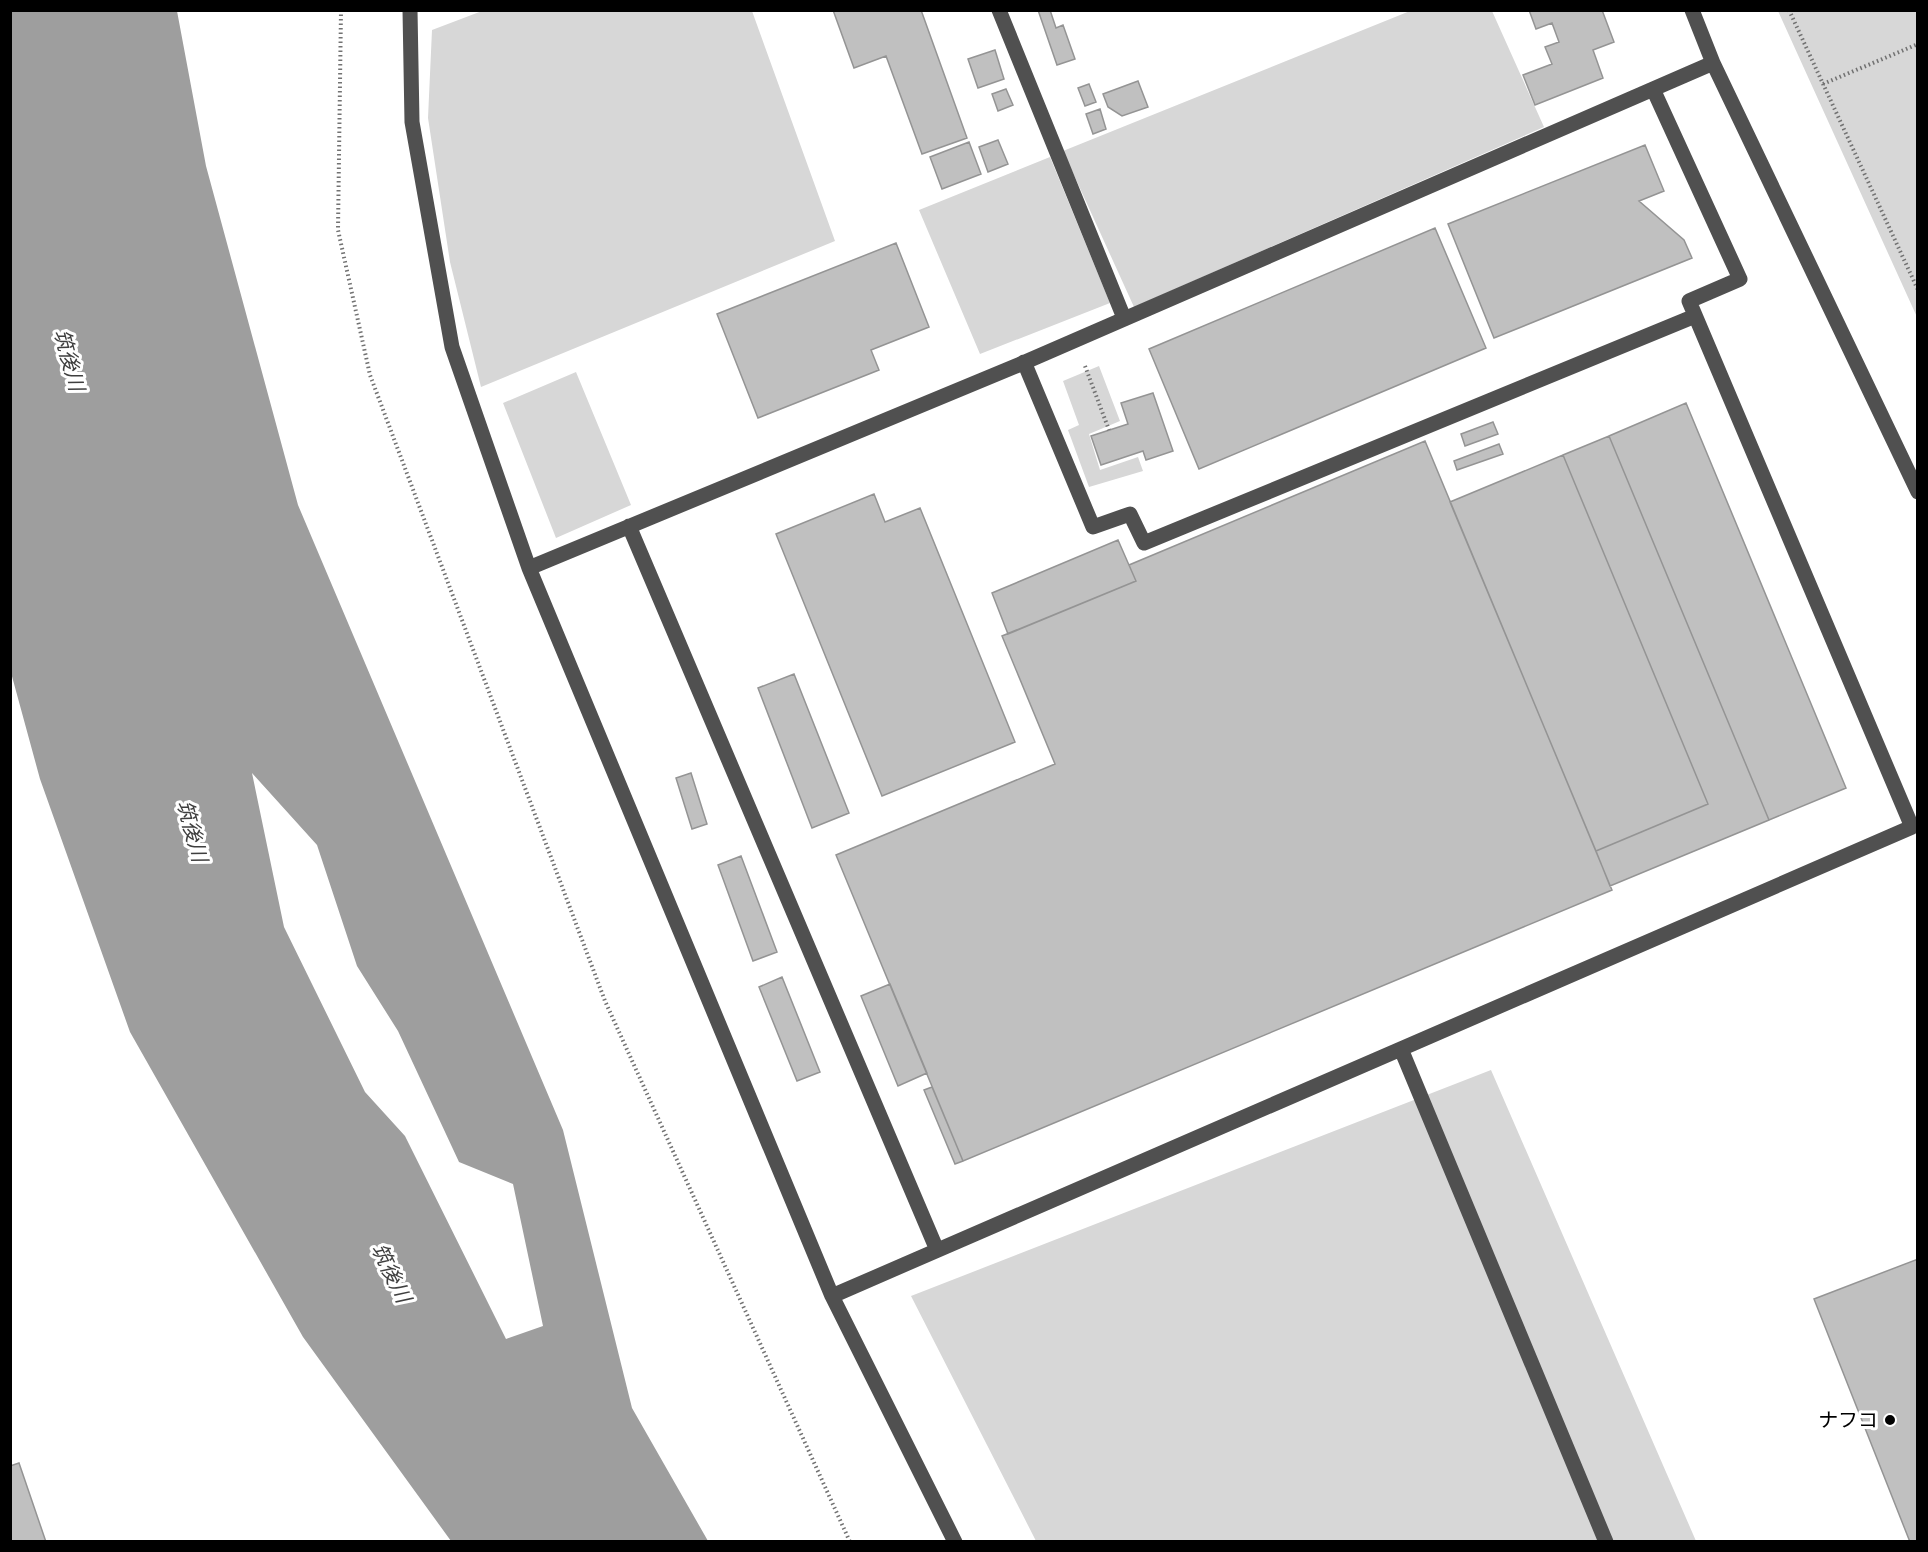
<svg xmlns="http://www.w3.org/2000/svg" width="1928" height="1552" font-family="'Fira Sans','Noto Sans JP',sans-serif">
<rect width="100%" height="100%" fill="#fff"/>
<path fill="#d7d7d7" d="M482 11H752L835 241 481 387 450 262 428 118 432 30Z
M1410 11H1492L1544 127 1134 307 1063 151Z
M1778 11H1917V317Z
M1050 157 1110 303 980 354 919 210Z
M1099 366 1120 421 1089 434 1100 470 1138 457 1143 471 1089 487 1068 430 1079 425 1063 381Z
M576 372 631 505 556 538 503 403Z
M1491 1070 1696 1541H1036L911 1296Z"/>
<path fill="#9e9e9e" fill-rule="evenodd" d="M10 11H177L206 166 298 505 563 1130 632 1408 708 1541H451L303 1337 130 1032 40 779 10 669ZM252 773 317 845 357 966 398 1031 459 1162 513 1184 543 1326 506 1339 405 1136 365 1092 284 927Z"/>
<path fill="#c0c0c0" stroke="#949494" stroke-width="1.5" d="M833 10H921L967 138 922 154 886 56 854 68Z
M1038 10H1050L1056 28 1063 25 1075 59 1057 65Z
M1529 10H1602L1614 42 1593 50 1603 78 1535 105 1523 75 1552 64 1545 47 1559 42 1552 23 1536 29Z
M995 50 1004 79 978 88 968 59Z
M1138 81 1148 107 1122 116 1108 107 1103 94Z
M1089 84 1096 102 1085 106 1078 88Z
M1006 89 1013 105 998 111 992 94Z
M1100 109 1106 129 1093 134 1086 114Z
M998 140 1008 164 988 172 979 147Z
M969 142 981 174 942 189 930 157Z
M1645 145 1664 191 1639 201 1684 240 1692 258 1494 338 1448 224Z
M1435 228 1486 348 1199 469 1149 349Z
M896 243 929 327 871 350 879 370 758 418 717 314Z
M1153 393 1173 451 1146 460 1143 451 1101 465 1091 436 1128 424 1121 403Z
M1686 403 1846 788 1769 820 1609 436Z
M1493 422 1498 434 1465 446 1461 434Z
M1609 436 1769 820 1610 886 1596 851 1708 804 1563 455Z
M1425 441 1612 890 963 1161 836 855 1055 764 1002 636 1136 581 1129 565Z
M1499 444 1503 454 1457 470 1454 461Z
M1563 455 1708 804 1596 851 1450 502Z
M874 494 885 522 920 508 1015 742 882 796 776 534Z
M1118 540 1136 581 1008 634 992 593Z
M794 674 849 813 812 828 758 688Z
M691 773 707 824 692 829 676 778Z
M741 856 777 952 753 961 718 865Z
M782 977 820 1072 797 1081 759 987Z
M890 984 927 1073 898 1086 861 996Z
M932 1087 963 1161 955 1164 924 1090Z
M1918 1259V1542H1910L1814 1299Z
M19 1463 46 1542H10V1466Z"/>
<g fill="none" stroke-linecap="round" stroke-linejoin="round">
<path stroke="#727272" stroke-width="4" stroke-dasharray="1.5 3" stroke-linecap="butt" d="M341 10 338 230 370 375 605 1001 850 1542
M1789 10 1918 290
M1823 84 1918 44
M1085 366 1109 430"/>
<path stroke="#505050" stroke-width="15" d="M410 10 412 122 452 347 529 568 832 1296 955 1542
M999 10 1124 318
M1692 10 1713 63 1918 492
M1024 362 1093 527 1130 514 1144 543 1695 316
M629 526 937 1250
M529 568 1016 366 1713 63
M1401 1049 1606 1542
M832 1296 1912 827 1689 301 1740 279 1653 89"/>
</g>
<circle fill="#000" stroke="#fff" stroke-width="2" cx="1890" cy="1420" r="6"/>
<g text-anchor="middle" stroke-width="6" stroke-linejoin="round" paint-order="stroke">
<g font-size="20" fill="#000" stroke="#fff" text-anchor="end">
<text x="1878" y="1427">ナフコ</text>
</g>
<g font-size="21" font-style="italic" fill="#3f3f3f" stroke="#fff">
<text transform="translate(69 360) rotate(75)" y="7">筑後川</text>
<text transform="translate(192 831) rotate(75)" y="7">筑後川</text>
<text transform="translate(391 1273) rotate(64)" y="7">筑後川</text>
</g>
</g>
<rect width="1928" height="1552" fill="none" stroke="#000000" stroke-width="24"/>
</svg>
